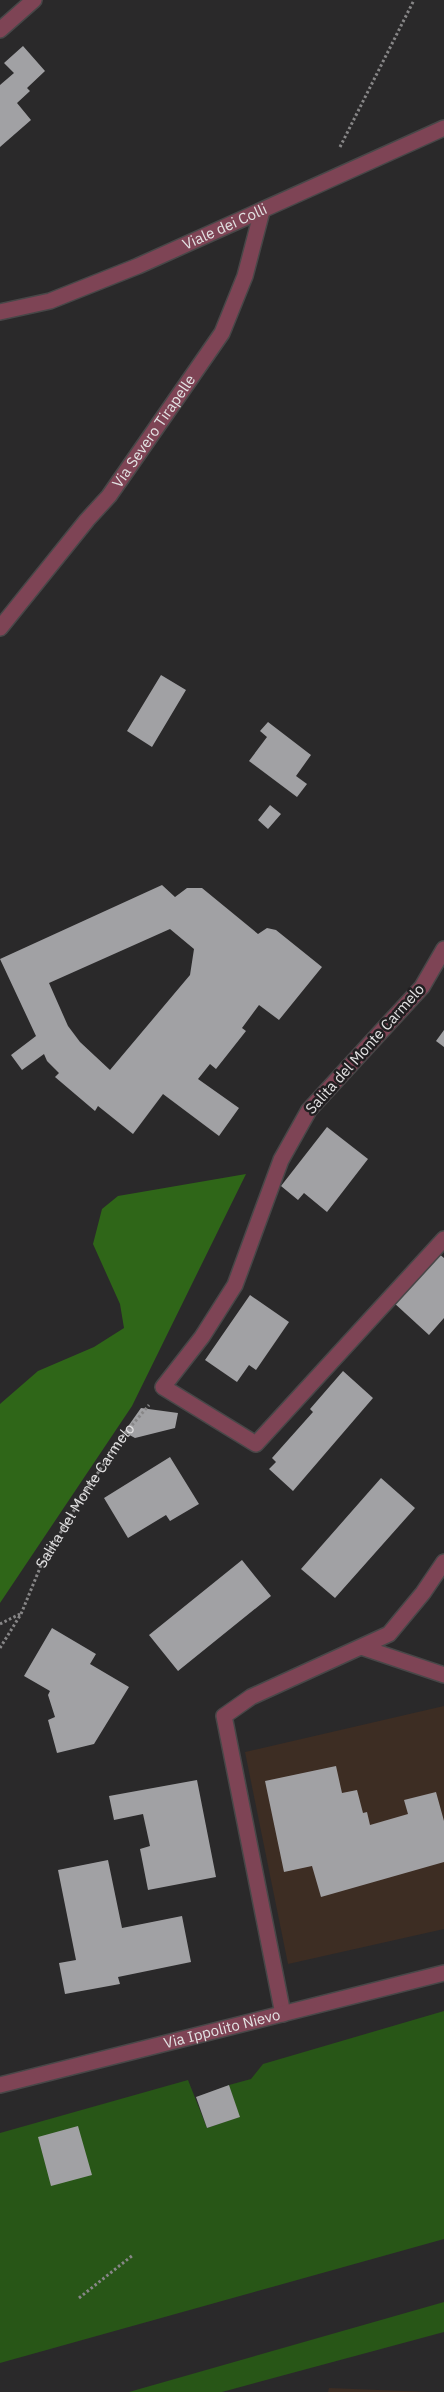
<svg xmlns="http://www.w3.org/2000/svg" width="444" height="2392" font-family="'IBM Plex Sans',sans-serif">
<rect width="100%" height="100%" fill="#2a292a"/>
<path fill="#3d2d23" d="M444 1706V1929L288 1964 245 1752Z
M329 2388 429 2392H328Z"/>
<path fill="#285617" d="M444 2011V2239L0 2363V2133L188 2080 207 2128 239 2117 229 2085 251 2079 263 2064Z
M444 2302V2332L222 2392H129Z"/>
<path fill="#2f6618" d="M246 1174 132 1406 0 1603V1404L38 1371 94 1347 124 1328 120 1304 93 1244 102 1209 118 1196Z"/>
<path fill="#a1a1a4" fill-rule="evenodd" d="M23 46 45 71 27 88 30 91 17 103 31 120 0 147V85L14 73 4 63Z
M161 675 186 690 152 747 127 731Z
M268 722 311 755 296 776 307 784 297 797 249 761 267 737 260 731Z
M270 805 281 814 268 829 258 820Z
M162 885 175 897 187 888H202L258 934 267 928 276 930 322 967 279 1020 259 1005 242 1028 246 1031 216 1069 210 1064 198 1079 239 1108 219 1136 163 1094 133 1134 98 1106 95 1111 55 1077 59 1073 47 1061 44 1054 22 1070 11 1055 36 1036 0 959ZM170 929 194 949 190 975 110 1070 80 1042 68 1026 49 983Z
M444 1030V1047L436 1041Z
M327 1127 368 1159 327 1212 304 1193 298 1200 281 1186Z
M438 1253 444 1258V1318L429 1335 393 1302Z
M250 1295 289 1322 256 1370 249 1365 237 1382 205 1360Z
M343 1371 373 1398 293 1491 269 1469 276 1462 272 1458 313 1412 310 1409Z
M141 1408 178 1413 175 1428 135 1438 124 1432Z
M170 1457 199 1504 170 1521 166 1515 128 1538 104 1498Z
M381 1478 415 1508 335 1598 301 1569Z
M242 1560 271 1596 178 1671 149 1635Z
M52 1628 96 1654 90 1664 129 1687 94 1744 57 1753 48 1720 55 1717 48 1695 50 1691 24 1676Z
M336 1766 342 1793 357 1790 363 1813 367 1812 370 1825 408 1814 404 1800 436 1792 444 1821V1862L321 1897 312 1866 284 1872 265 1781Z
M197 1780 216 1877 148 1890 140 1849 150 1846 143 1814 114 1820 109 1796Z
M108 1860 122 1928 182 1916 191 1962 118 1977 120 1984 65 1994 59 1963 76 1960 58 1870Z
M229 2085 240 2117 207 2128 196 2097Z
M78 2126 92 2175 51 2186 38 2137Z"/>
<g fill="none" stroke-linecap="round" stroke-linejoin="round">
<g stroke="#484748" stroke-width="18">
<path id="service" d="M361 1647 444 1675
M283 2014 224 1716 251 1697 389 1634 423 1593 444 1562"/>
</g>
<g stroke="#484748" stroke-width="18">
<g id="minor">
<path id="s2" d="M0 628 87 520 109 496 222 333 245 276 262 211"/>
<path d="M444 949 422 987 309 1110 281 1160 235 1285 202 1337 163 1387 256 1444 444 1239"/>
</g>
</g>
<g stroke="#484748" stroke-width="18">
<g id="tertiary">
<path d="M0 30 34 0"/>
<path id="s3" d="M0 312 50 301 138 266 444 128"/>
<path id="s4" d="M0 2085 444 1973"/>
</g>
</g>
<g stroke="#878687" stroke-width="3" stroke-dasharray="2.5 2.5" stroke-linecap="butt">
<path d="M340 147 414 0"/>
<path d="M0 1624 20 1614"/>
<path id="s1" d="M0 1648 21 1614 42 1563 87 1489 122 1437 149 1405"/>
<path d="M79 2298 133 2255"/>
</g>
<use href="#service" stroke="#7e4455" stroke-width="15"/>
<use href="#minor" stroke="#7e4455" stroke-width="15"/>
<use href="#tertiary" stroke="#7e4455" stroke-width="15"/>
</g>
<g text-anchor="middle" stroke-width="5" stroke-linejoin="round" paint-order="stroke">
<g font-size="15" fill="#e3e2e3" stroke="#211f21">
<text dy="5" stroke="none"><textPath href="#s3" startOffset="241">Viale dei Colli</textPath></text>
<text dy="5" stroke="none"><textPath href="#s2" startOffset="250">Via Severo Tirapelle</textPath></text>
<text transform="translate(365 1049) rotate(-48)" y="5">Salita del Monte Carmelo</text>
<text dy="5" stroke="none"><textPath href="#s1" startOffset="175">Salita del Monte Carmelo</textPath></text>
<text dy="5" stroke="none"><textPath href="#s4" startOffset="229">Via Ippolito Nievo</textPath></text>
</g>
</g>
</svg>
